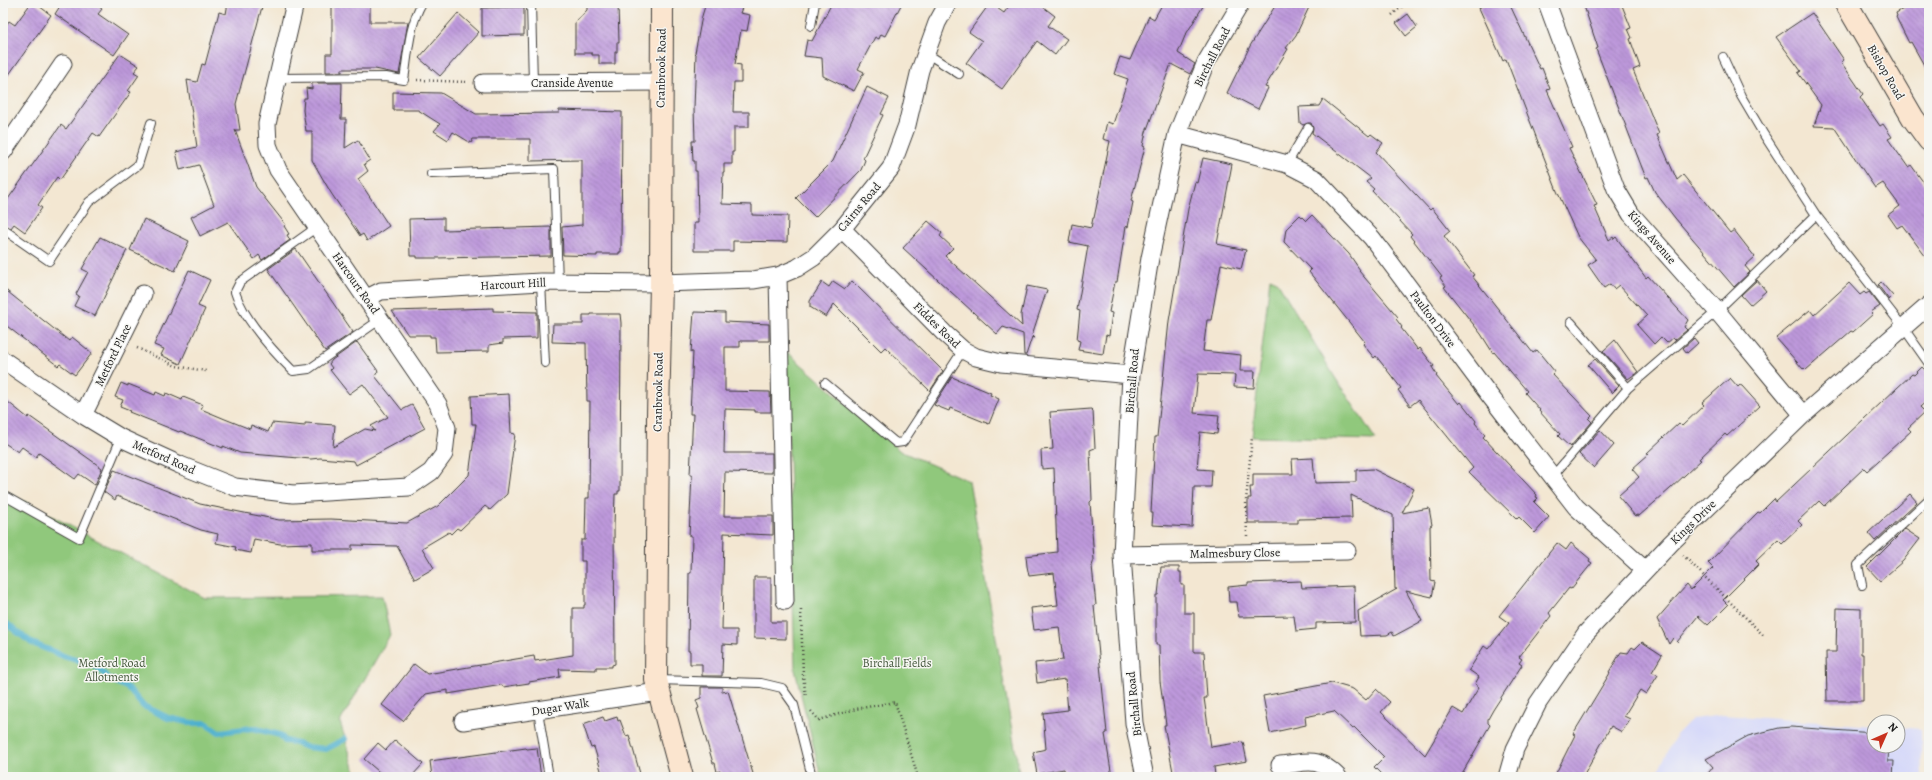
<svg xmlns="http://www.w3.org/2000/svg" width="1932" height="780" font-family="Alegreya,serif">
<defs>
<pattern id="building-back-hatch" width="6" height="6" patternUnits="userSpaceOnUse"><rect width="6" height="6" fill="#bd99db"/><path d="M-1 5l2 2M0 0l6 6M5-1l2 2" fill="none" stroke="#997cb1"/></pattern>
</defs>
<rect width="100%" height="100%" fill="#f6f6f2"/>
<filter id="ink" filterUnits="userSpaceOnUse"><feTurbulence type="fractalNoise" baseFrequency=".025" numOctaves="2"/><feDisplacementMap in="SourceGraphic" scale="8" xChannelSelector="R" yChannelSelector="G"/><feConvolveMatrix kernelMatrix="1 2 1 2 8 2 1 2 1" color-interpolation-filters="sRGB"/></filter>
<filter id="wash" filterUnits="userSpaceOnUse"><feTurbulence type="fractalNoise" baseFrequency=".012" numOctaves="4" result="noise"/><feDisplacementMap in="SourceGraphic" scale="16" xChannelSelector="R" yChannelSelector="G"/><feGaussianBlur stdDeviation="0.9" result="paint"/><feColorMatrix in="noise" values="0 0 0 0 0 0 0 0 0 0 0 0 0 0 0 0 0 1.4 0 .05"/><feComposite in="paint" operator="in"/></filter>
<g filter="url(#wash)">
<rect width="100%" height="100%" fill="#f3e7d2"/>
<path fill="#d5d8f9" d="M1724 715 1874 726V746H1898V727L1921 729 1922 777H1655L1676 735 1692 719Z"/>
<path fill="#90c87b" stroke="#56724c" d="M1270 278 1277 281 1334 376 1376 440 1252 437Z
M786 351 900 451 969 481 1020 777H821L795 670Z
M3 490 205 598 382 596 390 635 340 722 357 777H3Z"/>
<g fill="none" stroke-linecap="round" stroke-linejoin="round">
<path stroke="#4eb0cd" stroke-width="6" d="M3 621 32 643 66 657 96 666 108 678 128 688 143 706 150 709 168 718 192 723H206L219 732 253 728 280 735 285 741 292 742 306 747 326 749 345 739"/>
</g>
<g id="blocks">
<path fill="url(#building-back-hatch)" d="M31 3H35L51 15 3 83V29L9 21 15 25Z
M62 3H94L102 9 98 14 128 35 114 55 55 14Z
M228 3H263L236 104 240 130H235L256 187 286 225 284 226 289 234 287 235 290 240 262 260 259 255 254 259 228 222 200 236 191 217 214 205 199 165 180 170 176 152 197 147 187 80 197 82 202 64 205 65 219 12 226 14Z
M332 3 370 4V22H408L399 74 375 69H342V72H326V54H332Z
M587 3H618L619 43H617V52H615V64H599V55H592V53H575V23L587 10Z
M706 3H744L740 13 750 15 747 31 741 30 735 64 741 65V82H734L733 112H749V127H734V152H732V164H724V172H723L722 204 752 205V215L788 216 787 242 733 241V251H694V223H698L697 171H695V161H693L692 141H695L694 108 696 54 695 53 702 16Z
M832 3H902L885 36 881 34 879 39 875 37 858 69 864 72 854 91 823 76 822 58 804 56 807 40 812 41Z
M990 3 1004 13 1011 3H1038L1055 16 1048 26 1067 39 1055 55 1037 41 1002 89 966 63 982 41 969 32Z
M1163 3H1205L1185 36 1178 53 1195 64 1190 74 1171 64 1146 132 1143 146 1145 147 1131 201 1133 202 1128 227 1126 226 1117 282H1115L1109 312 1112 313 1109 336 1106 335 1103 354 1078 350 1080 341 1077 340 1080 311 1077 310 1088 246 1069 242 1072 224 1091 228 1093 218H1094L1110 141 1103 139 1107 122 1113 124 1128 79 1114 74 1120 57 1130 60 1149 16 1154 19Z
M1277 3H1311L1296 35 1286 48 1288 49 1265 87 1268 88 1258 109 1227 93 1250 46Z
M1486 3H1509L1540 69 1542 68 1550 89 1547 90 1572 147 1569 148 1597 205 1594 206 1609 240 1613 237 1614 239 1616 237 1646 278 1648 276 1688 320 1684 327 1687 330 1675 340 1673 338 1667 343 1661 337 1654 344 1637 325 1647 316 1619 285 1614 289 1610 284 1604 288 1588 265 1596 260 1578 237 1557 191 1506 59 1503 61 1479 8Z
M1583 3H1621L1631 28 1628 29 1632 38 1630 39 1640 67 1633 70 1659 134 1657 135 1677 180 1683 175 1730 233 1734 230 1755 257 1745 266 1750 272 1734 287 1675 218 1655 192 1648 177 1646 178 1596 49 1598 48Z
M1901 3H1929V74L1911 42 1909 43 1896 17 1897 16 1896 13 1905 8Z
M524 7V35L482 36V8Z
M458 13 479 32 440 76 419 58Z
M1812 13 1844 60 1841 62 1863 94 1860 97 1880 126 1883 124 1892 137 1888 139 1908 167 1911 165 1929 190V261L1902 225 1897 228 1888 215 1900 206 1883 183 1875 188 1834 127 1814 126 1821 105 1798 73 1801 71 1776 37Z
M1408 14 1417 27 1406 36 1396 23Z
M120 54 139 66 134 72 139 75 128 91 131 92 99 137 93 133 60 180 57 177 38 205 42 208 25 232 14 224 11 228 3 224V206L61 125 66 129Z
M312 83H342L341 119H346L345 148 358 140 370 160 364 164 368 171 358 179 389 226 367 241 363 234 360 236 331 193 312 160V131H306L303 110 304 98H307L306 88 312 89Z
M867 87 889 98 881 114 883 115 863 158 865 160 861 170 815 217 796 198 833 161Z
M393 92 441 93 476 114 559 113V110L622 112 621 252H619V254H597V256L563 255 562 227 582 225V160L530 161V139H473L471 143 453 132 448 140 434 131 440 124 418 110H393Z
M1323 99 1369 136 1371 134 1383 143 1376 152 1430 210 1432 208 1450 231 1444 236 1474 275 1472 276 1533 353 1537 350 1555 372 1552 374 1592 416 1589 419 1592 422 1570 447 1558 436 1560 434 1539 411 1540 410 1525 393 1527 391 1494 352 1493 353 1481 334 1444 287 1446 286 1440 278 1442 277 1410 236 1412 234 1372 191 1374 189 1366 182 1371 178 1312 133 1313 128 1311 123H1308L1303 125 1300 123 1299 107 1319 106Z
M1203 158 1232 164 1217 244 1246 250 1241 269 1221 264 1211 320H1207L1203 351 1241 355 1240 371H1255L1254 388 1234 387 1235 375 1198 374 1194 413 1219 415 1217 434 1200 432 1197 469 1212 470 1211 487H1194L1192 527 1152 525 1153 513H1151L1155 437H1157L1169 321 1188 209 1195 182 1197 183Z
M1300 215 1306 221 1312 215 1349 254 1360 270 1359 271 1398 317 1396 319 1402 327 1401 328 1418 350 1420 348 1434 366 1432 367 1437 375 1436 376 1459 404 1461 402 1476 421 1475 423 1485 435 1483 437 1537 495 1536 497 1538 498 1534 502 1549 517 1535 533 1519 517 1517 519 1469 472 1473 468 1418 400 1410 406 1398 390 1401 388 1376 356 1374 358 1363 344 1365 342 1309 272 1311 270 1284 242 1286 229Z
M444 218V230L551 227V256L435 258H417V256H410L409 219Z
M144 219 189 241 175 271 130 250Z
M928 221 942 233 940 236 953 248 945 256 1022 326 1021 315 1027 286 1047 290 1032 335 1035 338 1032 337 1026 355H1024L1023 334 1003 327 997 334 903 248Z
M100 237 127 250 95 316 74 306 79 296 76 294 88 272 82 269Z
M296 249 353 332 325 351 268 269Z
M189 270 210 280 198 306 205 309 180 364 161 355 164 349 154 345Z
M1757 280 1766 291 1750 305 1741 295Z
M833 281 845 289 852 281 943 371 930 391 885 347 881 351 834 304 826 317 810 307V301L822 282 829 287Z
M1881 282 1893 296 1889 300 1878 285Z
M1849 283 1860 295 1864 292 1866 294 1869 292 1880 306 1871 312 1873 314 1853 332 1851 331 1806 370 1804 368 1803 369 1776 338 1810 310 1814 315Z
M3 288 69 341 72 337 92 353 75 375 60 364 58 366 3 323Z
M493 308V311L537 312V338L503 339V343L489 345V351L436 352 435 337H430V335H408L392 311Z
M694 312 725 313V322L769 324V341H740V347H725V391L770 392 771 412H755V410L725 409 724 453H772V473L725 472 724 516H773V535L724 533 722 630H737V645L723 644 722 676H702V664H690V651H688L689 573H691L692 536H689L692 475H690L693 414H690L693 352H691Z
M591 314H620L621 323 620 491H618V494H615L614 526 615 664 612 665V667H596V670L559 669 560 677 529 682V683L503 687 502 685 448 694V690L426 694 403 721 382 705 414 664 427 674 534 656 535 661 573 655V608H584V605H585V561H581V540H585L586 498H589L590 401H587L586 343 552 342 553 324H583V315H591Z
M1694 338 1698 343 1687 353 1683 348Z
M1615 340 1638 372 1628 379 1603 351Z
M357 342 378 371 375 376 402 410 412 405 425 428 356 465 354 461 320 458 311 459 240 453 223 446V448L180 431 179 432 129 412 130 411 120 407 123 400 115 397 121 383 128 386V384L155 395 156 392 165 396 166 393 182 400 183 397 203 405 201 409 225 419 250 429 251 425 268 432 272 423 305 426V423L335 425 333 447 365 429 375 431 371 426 388 417 363 384 349 394 330 370 332 368 329 364 332 360Z
M1595 359 1619 386 1612 393 1588 365Z
M1922 367 1929 374V399L1920 407 1925 412 1908 428 1911 431 1867 471 1864 468 1824 506 1819 501 1798 521 1802 525 1782 544 1778 540 1756 561 1759 564 1723 600 1728 605 1708 625 1698 616 1677 642 1673 638 1669 644 1657 619 1677 596 1687 585 1691 590 1713 568 1708 563 1758 512 1760 513 1774 499 1776 502 1882 402 1912 374 1914 375Z
M952 377 991 393 990 395 999 399 989 424 950 408 949 411 934 405Z
M1730 378 1738 387 1740 385 1742 386 1760 406 1727 436 1725 434 1699 459 1701 460 1670 489 1639 516 1637 515 1635 516 1618 496 1639 477 1632 469 1649 454 1647 453 1679 423 1682 426 1704 405 1702 403Z
M509 394 511 433 515 434 507 494 490 510 485 506 460 530 457 528 451 534 449 532 422 548 434 568 415 579 397 546 352 545V550H312V543L280 544 254 539 251 553 235 550 236 547 216 543 218 534 201 530 117 496 115 500 104 492 114 470 200 504 279 520 331 519 407 523 438 506 469 475 476 424H472L471 396Z
M3 398 28 418 29 416 102 468 95 485 79 474 75 479 39 453 36 457 22 447 18 452 3 442Z
M1091 409 1093 411 1095 448 1090 450 1092 500 1090 502 1094 560 1092 566 1096 605 1094 606 1107 733 1105 734 1112 777H1065L1064 769 1037 774 1033 752 1046 749 1043 713 1068 710 1065 679 1037 683 1035 663 1063 660 1059 627 1034 630 1031 608 1058 605 1054 573 1029 576 1027 566 1026 556 1057 552 1054 468 1042 469 1041 450 1053 449 1050 412Z
M1600 430 1614 445 1594 468 1579 454Z
M1313 458 1315 483 1356 482V470L1373 469 1414 489 1402 513 1429 508 1432 525 1430 526 1431 581 1435 582 1432 597 1406 591 1422 621 1394 636 1392 632 1387 635 1360 636 1358 611 1397 589H1395L1393 515 1351 495 1352 518 1298 519V523H1248V498H1251L1250 487H1253V474H1293L1292 459Z
M1910 494 1917 502 1875 541 1868 533Z
M1905 529 1920 539 1903 561 1880 581 1867 567Z
M1557 543 1566 550 1571 543 1590 559 1589 561 1592 563 1571 589 1569 588 1549 613 1551 616 1519 657 1522 659 1519 663 1522 665 1493 710 1488 719V723L1490 725 1460 777H1384L1374 767 1384 757 1354 727 1353 729 1334 711 1305 717 1306 725 1270 733 1263 696 1332 683 1353 689 1366 700 1376 689 1390 702 1381 712 1425 755 1453 708 1463 714 1479 687 1475 684 1479 677 1469 670 1484 646 1488 649 1509 623 1499 616Z
M1161 567H1179V572H1181V585H1184V613H1194V652H1204L1207 698H1204L1211 747 1243 742 1247 761 1214 767 1215 775 1204 777H1174L1164 725H1166L1160 681 1159 645H1156V595H1158Z
M754 577H771V622H786V639L754 638Z
M1301 581 1302 588 1354 586 1355 622 1316 623V629L1296 631 1294 616 1239 617 1237 602H1229L1228 587 1248 585V583Z
M1837 608 1861 609V654H1863V701H1827L1826 652H1836Z
M1642 642 1662 655 1652 672 1658 675 1646 694 1640 690 1624 716 1630 719 1622 732 1611 726 1583 777H1554L1575 735 1573 734 1610 673 1609 672 1621 652 1628 653 1632 647 1635 649Z
M701 687H722V692L728 691 754 777H721L720 771 717 772 715 763H713L697 709 699 708 696 700 701 698Z
M603 717 605 721 617 717 618 721 620 720 626 736 629 735 641 777H603L594 747 591 748 583 724Z
M1791 727 1874 733V746H1889L1888 761H1894L1893 777H1705L1713 767 1706 759 1748 736 1779 728Z
M395 740 423 764 411 777H385L364 759 378 743 386 750Z
M526 748 527 749 537 748 541 777H432L430 761Z"/>
</g>
</g>
<g filter="url(#ink)">
<use href="#blocks" fill-opacity="0" stroke="#3c3a37" stroke-width="1"/>
<g fill="none" stroke-linecap="round" stroke-linejoin="round">
<g stroke="#3c3a37" stroke-width="10">
<path id="lane" d="M531 3 533 83
M811 26 815 3
M926 53 959 74
M1723 57 1741 96 1764 135 1816 215 1903 327 1929 364
M278 78 386 77 404 80C408 55 409 25 422 3
M1287 164 1308 128
M431 174 554 169 558 282
M317 227 240 282 235 292C244 320 272 350 293 371L309 369 381 319
M3 229 49 261 89 202 138 165 151 123
M541 282 545 363
M1571 322 1628 388
M825 383 896 443 903 442 963 350
M1552 477 1628 388 1717 311 1816 215
M3 495 79 538 121 438
M1862 585 1858 565 1929 499
M657 680 761 683 782 688 794 705 812 777
M538 711 549 777"/>
</g>
<g stroke="#3c3a37" stroke-width="19">
<path id="street" d="M1547 3 1616 189 1631 214 1717 311 1803 415
M483 83 661 82
M1177 134 1287 164 1316 179 1372 238 1490 396 1576 507 1645 570
M3 152 63 64
M842 229 944 333 963 350 976 357 1001 363 1131 375
M778 276 785 601
M367 298 381 291 541 282 661 283 753 280 778 276 797 268 814 257 842 229 891 168 907 125 920 70 937 23 948 3
M3 360 83 415 121 438 180 465 235 487 293 494 409 487 431 472 444 454 447 428 438 404 278 170 268 145 267 124 295 3
M83 415 143 294
M1122 555 1347 551
M463 721 658 692
M1280 765C1308 763 1316 755 1338 777
M1145 777 1134 723 1122 555 1131 375 1150 258 1177 134 1206 62 1241 3
M1507 777 1515 749 1538 703 1586 633 1671 543 1803 415 1929 305"/>
</g>
<g stroke="#3c3a37" stroke-width="24">
<path id="secondary" d="M662 3 661 283 658 415 656 680 682 777
M1846 3 1913 118 1929 140"/>
</g>
<path stroke="#3c3a37" stroke-width="2.5" stroke-dasharray="1 3" stroke-linecap="butt" d="M1392 15 1406 3
M417 80 466 82
M137 348 176 366 206 371
M1247 536 1246 501 1252 437
M1683 555 1765 637
M801 610 803 676 806 696
M811 711 819 720 856 709 895 702 918 777"/>
<use href="#lane" stroke="#fff" stroke-width="8"/>
<use href="#street" stroke="#fff" stroke-width="17"/>
<use href="#secondary" stroke="#fbe5cf" stroke-width="22"/>
</g>
</g>
<g text-anchor="middle" stroke-width="3" stroke-linejoin="round" paint-order="stroke">
<g font-size="12" fill="#1c1c1c" stroke="#f6f6f2">
<text transform="translate(1212 57) rotate(-63)" y="4">Birchall Road</text>
<text transform="translate(661 68) rotate(-89)" y="4">Cranbrook Road</text>
<text transform="translate(1886 72) rotate(60)" y="4">Bishop Road</text>
<text x="572" y="87">Cranside Avenue</text>
<text transform="translate(859 207) rotate(-50)" y="4">Cairns Road</text>
<text transform="translate(1652 237) rotate(49)" y="4">Kings Avenue</text>
<text transform="translate(356 283) rotate(55)" y="4">Harcourt Road</text>
<text transform="translate(513 284) rotate(-3)" y="4">Harcourt Hill</text>
<text transform="translate(1433 319) rotate(53)" y="4">Paulton Drive</text>
<text transform="translate(937 325) rotate(44)" y="4">Fiddes Road</text>
<text transform="translate(113 355) rotate(-64)" y="4">Metford Place</text>
<text transform="translate(1132 381) rotate(-85)" y="4">Birchall Road</text>
<text transform="translate(658 392) rotate(-89)" y="4">Cranbrook Road</text>
<text transform="translate(164 457) rotate(24)" y="4">Metford Road</text>
<text transform="translate(1693 522) rotate(-44)" y="4">Kings Drive</text>
<text transform="translate(1235 553) rotate(-1)" y="4">Malmesbury Close</text>
<text transform="translate(1134 704) rotate(-96)" y="4">Birchall Road</text>
<text transform="translate(560 707) rotate(-9)" y="4">Dugar Walk</text>
</g>
<g font-size="12" fill="#45583d" stroke="#f6f6f2">
<text x="112" y="667">Metford Road<tspan x="112" dy="14">Allotments</tspan></text>
<text x="897" y="667">Birchall Fields</text>
</g>
</g>
<rect width="1932" height="780" fill="none" stroke="#f6f6f2" stroke-width="16"/>
<g transform="translate(1886 734) rotate(45)"><circle r="19" fill="#f6f6f2" stroke="#9f9f9c"/>
<path d="M0-3L7 15L0 10L-7 15Z" fill="#c8321e"/>
<text y="-6" font-size="11" font-weight="bold" text-anchor="middle" fill="#1c1c1c">N</text>
</g>
</svg>
